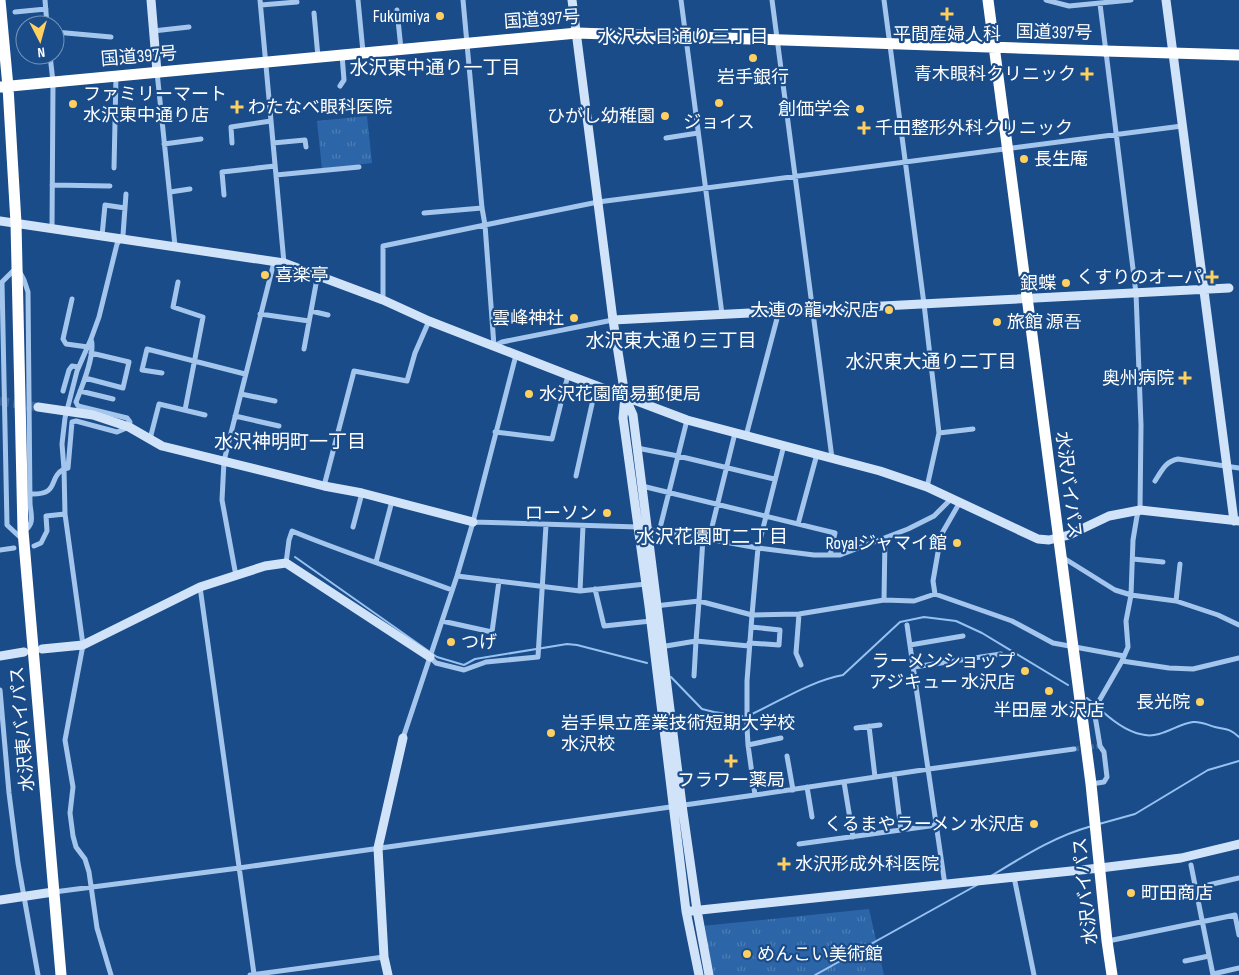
<svg xmlns="http://www.w3.org/2000/svg" width="1239" height="975" font-family="'Sofia Sans Condensed','Noto Sans JP',sans-serif">
<defs>
<pattern id="park-tufts" width="24" height="20" patternUnits="userSpaceOnUse" patternTransform="scale(1.25)"><rect width="24" height="20" fill="#2d66a8"/><path d="M3 7l-1-3M5 7V3M7 7l1-3M15 17l-1-3M17 17v-4M19 17l1-3" fill="none" stroke="#4c7db5"/></pattern>
</defs>
<rect width="100%" height="100%" fill="#1a4c8a"/>
<path fill="url(#park-tufts)" d="M367 116 372 163 322 169 317 121Z
M869 909 884 975H712L702 926Z"/>
<g fill="none" stroke-linecap="round" stroke-linejoin="round">
<path stroke="#97c1ef" stroke-width="2" d="M295 557 437 657 464 665 475 659 567 644 577 645 647 663
M671 677 702 709 714 712 742 716
M1087 698 1093 703
M1102 711C1114 722 1129 733 1145 735 1161 738 1177 724 1193 722 1201 721 1207 725 1215 727 1227 730 1229 728 1239 737
M752 714C782 700 811 681 843 675L900 622 924 617 956 621 982 633 1068 685
M1099 824 1135 814 1208 770 1239 761
M991 876C1024 856 1055 836 1092 826
M815 975 977 885"/>
<path stroke="#3c679c" stroke-width="5" stroke-dasharray="5 2.5" stroke-linecap="butt" d="M1074 749 1100 746"/>
<path stroke="#3c679c" stroke-width="9" stroke-dasharray="9 4.5" stroke-linecap="butt" d="M0 401 38 407"/>
<path stroke="#a4c6ed" stroke-width="5" d="M45 0 47 25
M260 0 284 263
M358 0 363 52
M463 0 482 208 485 225 598 202 1182 126
M681 0 722 314
M772 0 832 458
M884 0 924 304 939 433 927 487
M1046 0 1069 6 1131 0
M261 5 297 2
M397 10 401 49
M15 12 46 9
M314 13 318 57
M153 31 189 27
M55 32 111 37
M50 55 53 82 52 229
M157 72 175 246
M340 86 344 80 342 55
M666 138 698 133
M232 143 231 127 271 121
M273 143 305 140 306 147
M164 144 201 139
M114 168 116 76
M276 175 359 167
M52 185 110 186
M170 192 190 189
M224 195 222 172 275 166
M424 213 482 208
M102 236 105 205 125 208
M178 282 173 307 203 317 185 410
M72 299 63 339 66 344 88 347
M383 300V246L485 225 494 346 502 342 613 320
M311 311 328 315
M260 314 309 321
M91 339C96 353 82 387 76 402L78 406 127 418 130 422 129 427 117 432 76 421 72 422 68 468 64 469 65 514 83 645 65 740 73 787 70 813 73 836 76 847 85 859 89 872 97 928 111 975
M304 349 316 284 320 277
M162 373 142 370 147 349 245 374
M85 378 123 388 129 362 91 353
M63 391 69 370 72 366 78 367
M80 391 113 399
M241 394 275 401
M235 416 279 426
M495 432 552 439 568 375
M939 433 973 429
M746 436 779 311
M150 439 159 404 205 415
M637 448 678 456 774 479
M576 476 596 386
M1155 481C1162 470 1166 461 1178 459L1239 468
M324 486 354 371 407 381 415 353 429 321
M642 486 835 533 830 555
M30 494C61 495 47 478 64 469L62 444 65 418 77 371 91 339 99 317 117 244 123 235 126 194
M960 502 941 535 933 581 935 594 1012 621 1053 643 1124 656
M473 522 638 527 659 532 703 538 758 548 814 555H840L908 529 934 516 952 498
M798 524 817 454
M353 527 362 493
M659 532 687 420
M885 538 884 600 914 601 935 594
M22 539 7 525 2 282 17 267 24 280 28 292 30 504C31 515 35 524 24 531
M709 539 735 433
M34 546 41 543 47 531 46 516 65 514
M0 550 14 548
M1062 557 1115 590 1131 595 1176 601 1218 615 1239 625
M1133 559 1163 562
M376 562 392 501
M286 563 289 540 292 531C345 553 399 570 452 590
M236 576 222 500 224 461 274 262
M457 576 580 591 646 584
M200 587 254 974
M595 589 604 626 651 621
M580 591 583 526
M1176 601 1180 564
M655 606 699 601 703 538
M799 614 796 653 801 665
M442 621 492 632 499 581
M907 625 945 885
M749 643 779 645 780 630 751 627
M910 645 963 636
M749 646 696 641 699 601 752 615 799 614 884 600
M660 647 696 641 694 676
M430 657 457 576 473 522 516 355
M1122 661 1169 668 1193 669 1239 658
M914 667 1001 654
M0 690 9 793 18 863 38 975
M869 726 875 777
M856 728 880 725
M403 738 430 657 436 663 464 670 486 662 538 657 546 525
M748 745 781 738
M787 756 793 790
M894 774 901 830
M844 782 853 837
M1091 784 1104 782 1107 777 1104 752 1100 746 1095 716 1099 701 1122 661 1128 647 1126 621 1131 595 1133 540 1137 516 1140 510 1141 425 1136 293 1100 4
M807 787 812 817
M755 795 748 745 747 727V681L752 615 758 548 784 445
M799 844 937 825
M1191 865 1213 975
M1014 877 1034 975
M1195 888 1239 878
M54 892 239 868 755 795 929 769 1074 749
M1108 941 1235 915 1239 935
M1185 961 1209 956
M1213 974 1239 968
M250 975 384 957"/>
<path stroke="#d1e3f9" stroke-width="9" d="M151 0 157 72
M572 0 613 320 625 396 623 418 649 606 686 911 699 975
M1166 0 1234 521
M0 221 284 263 383 300 429 321 568 375 687 420 880 471 927 487 1038 539 1049 540 1069 535 1109 516 1140 510 1239 521
M613 320 1229 288
M626 399 633 415 682 805 697 910 709 975
M38 407 93 415 129 427 162 446 324 486 362 493 473 522
M42 649 83 645 200 587 265 566 286 563 430 657
M0 656 24 652
M0 900 53 892
M691 911 1100 868 1181 858 1239 844
M388 975 384 957 378 848 403 738"/>
<path stroke="#fff" stroke-width="11" d="M0 0 8 87 16 223 23 531 61 975
M988 0 1091 784 1107 941 1112 975
M0 87 577 33 1105 51"/>
<path stroke="#fff" stroke-width="11" d="M1105 51 1239 55"/>
</g>
<g fill="#ffd060" stroke="#1a4c8a" stroke-width="2">
<path d="M944.5 6.5h5v5h5v5h-5v5h-5v-5h-5v-5h5z"/>
<circle cx="440" cy="16" r="5"/>
<circle cx="753" cy="58" r="5"/>
<path d="M1084.5 66.5h5v5h5v5h-5v5h-5v-5h-5v-5h5z"/>
<circle cx="719" cy="103" r="5"/>
<circle cx="73" cy="104" r="5"/>
<path d="M234.5 99.5h5v5h5v5h-5v5h-5v-5h-5v-5h5z"/>
<circle cx="860" cy="109" r="5"/>
<circle cx="665" cy="116" r="5"/>
<path d="M861.5 120.5h5v5h5v5h-5v5h-5v-5h-5v-5h5z"/>
<circle cx="1024" cy="159" r="5"/>
<circle cx="265" cy="275" r="5"/>
<path d="M1209.5 269.5h5v5h5v5h-5v5h-5v-5h-5v-5h5z"/>
<circle cx="1066" cy="283" r="5"/>
<circle cx="889" cy="310" r="5"/>
<circle cx="574" cy="318" r="5"/>
<circle cx="997" cy="322" r="5"/>
<path d="M1182.5 370.5h5v5h5v5h-5v5h-5v-5h-5v-5h5z"/>
<circle cx="529" cy="394" r="5"/>
<circle cx="607" cy="513" r="5"/>
<circle cx="957" cy="543" r="5"/>
<circle cx="451" cy="642" r="5"/>
<circle cx="1025" cy="671" r="5"/>
<circle cx="1049" cy="691" r="5"/>
<circle cx="1200" cy="702" r="5"/>
<circle cx="551" cy="733" r="5"/>
<path d="M728.5 753.5h5v5h5v5h-5v5h-5v-5h-5v-5h5z"/>
<circle cx="1034" cy="824" r="5"/>
<path d="M781.5 856.5h5v5h5v5h-5v5h-5v-5h-5v-5h5z"/>
<circle cx="1131" cy="893" r="5"/>
<circle cx="747" cy="954" r="5"/>
</g>
<g text-anchor="middle" stroke-width="4.5" stroke-linejoin="round" paint-order="stroke">
<g font-size="18" fill="#fff" stroke="#1a4c8a" text-anchor="end">
<text x="430" y="22">Fukumiya</text>
<text x="947" y="40" text-anchor="middle">平間産婦人科</text>
<text x="1076" y="80">青木眼科クリニック</text>
<text x="753" y="83" text-anchor="middle">岩手銀行</text>
<text x="83" y="100" text-anchor="start">ファミリーマート<tspan x="83" dy="21">水沢東中通り店</tspan></text>
<text x="248" y="113" text-anchor="start">わたなべ眼科医院</text>
<text x="850" y="115">創価学会</text>
<text x="655" y="122">ひがし幼稚園</text>
<text x="719" y="128" text-anchor="middle">ジョイス</text>
<text x="875" y="134" text-anchor="start">千田整形外科クリニック</text>
<text x="1034" y="165" text-anchor="start">長生庵</text>
<text x="275" y="281" text-anchor="start">喜楽亭</text>
<text x="1202" y="283">くすりのオーパ</text>
<text x="1056" y="289">銀蝶</text>
<text x="879" y="316">大連の龍 水沢店</text>
<text x="564" y="324">雲峰神社</text>
<text x="1007" y="328" text-anchor="start">旅館 源吾</text>
<text x="1174" y="384">奥州病院</text>
<text x="539" y="400" text-anchor="start">水沢花園簡易郵便局</text>
<text x="597" y="519">ローソン</text>
<text x="947" y="549">Royalジャマイ館</text>
<text x="461" y="648" text-anchor="start">つげ</text>
<text x="1015" y="667">ラーメンショップ<tspan x="1015" dy="21">アジキュー 水沢店</tspan></text>
<text x="1190" y="708">長光院</text>
<text x="1049" y="716" text-anchor="middle">半田屋 水沢店</text>
<text x="561" y="729" text-anchor="start">岩手県立産業技術短期大学校<tspan x="561" dy="21">水沢校</tspan></text>
<text x="731" y="786" text-anchor="middle">フラワー薬局</text>
<text x="1024" y="830">くるまやラーメン 水沢店</text>
<text x="795" y="870" text-anchor="start">水沢形成外科医院</text>
<text x="1141" y="899" text-anchor="start">町田商店</text>
<text x="757" y="960" text-anchor="start">めんこい美術館</text>
</g>
<g font-size="18" fill="#fff" stroke="#1a4c8a">
<text transform="translate(542 19) rotate(-4)" y="6">国道397号</text>
<text transform="translate(1054 32) rotate(1)" y="6">国道397号</text>
<text transform="translate(139 56) rotate(-5)" y="6">国道397号</text>
<text transform="translate(1069 485) rotate(83)" y="6">水沢バイパス</text>
<text transform="translate(22 729) rotate(-95)" y="6">水沢東バイパス</text>
<text transform="translate(1085 891) rotate(-96)" y="6">水沢バイパス</text>
</g>
<g font-size="19" fill="#fff" stroke="#1a4c8a">
<text x="683" y="43">水沢太日通り三丁目</text>
<text x="435" y="74">水沢東中通り一丁目</text>
<text x="671" y="347">水沢東大通り三丁目</text>
<text x="931" y="368">水沢東大通り二丁目</text>
<text x="290" y="448">水沢神明町一丁目</text>
<text x="712" y="543">水沢花園町二丁目</text>
</g>
</g>
<g transform="translate(40 40) rotate(174)"><circle r="24" fill="#1a4c8a" stroke="#7694b9"/>
<path d="M0-4L9 19L0 12L-9 19Z" fill="#ffd060"/>
<text y="-8" font-size="14" font-weight="bold" text-anchor="middle" fill="#ffffff">N</text>
</g>
</svg>
